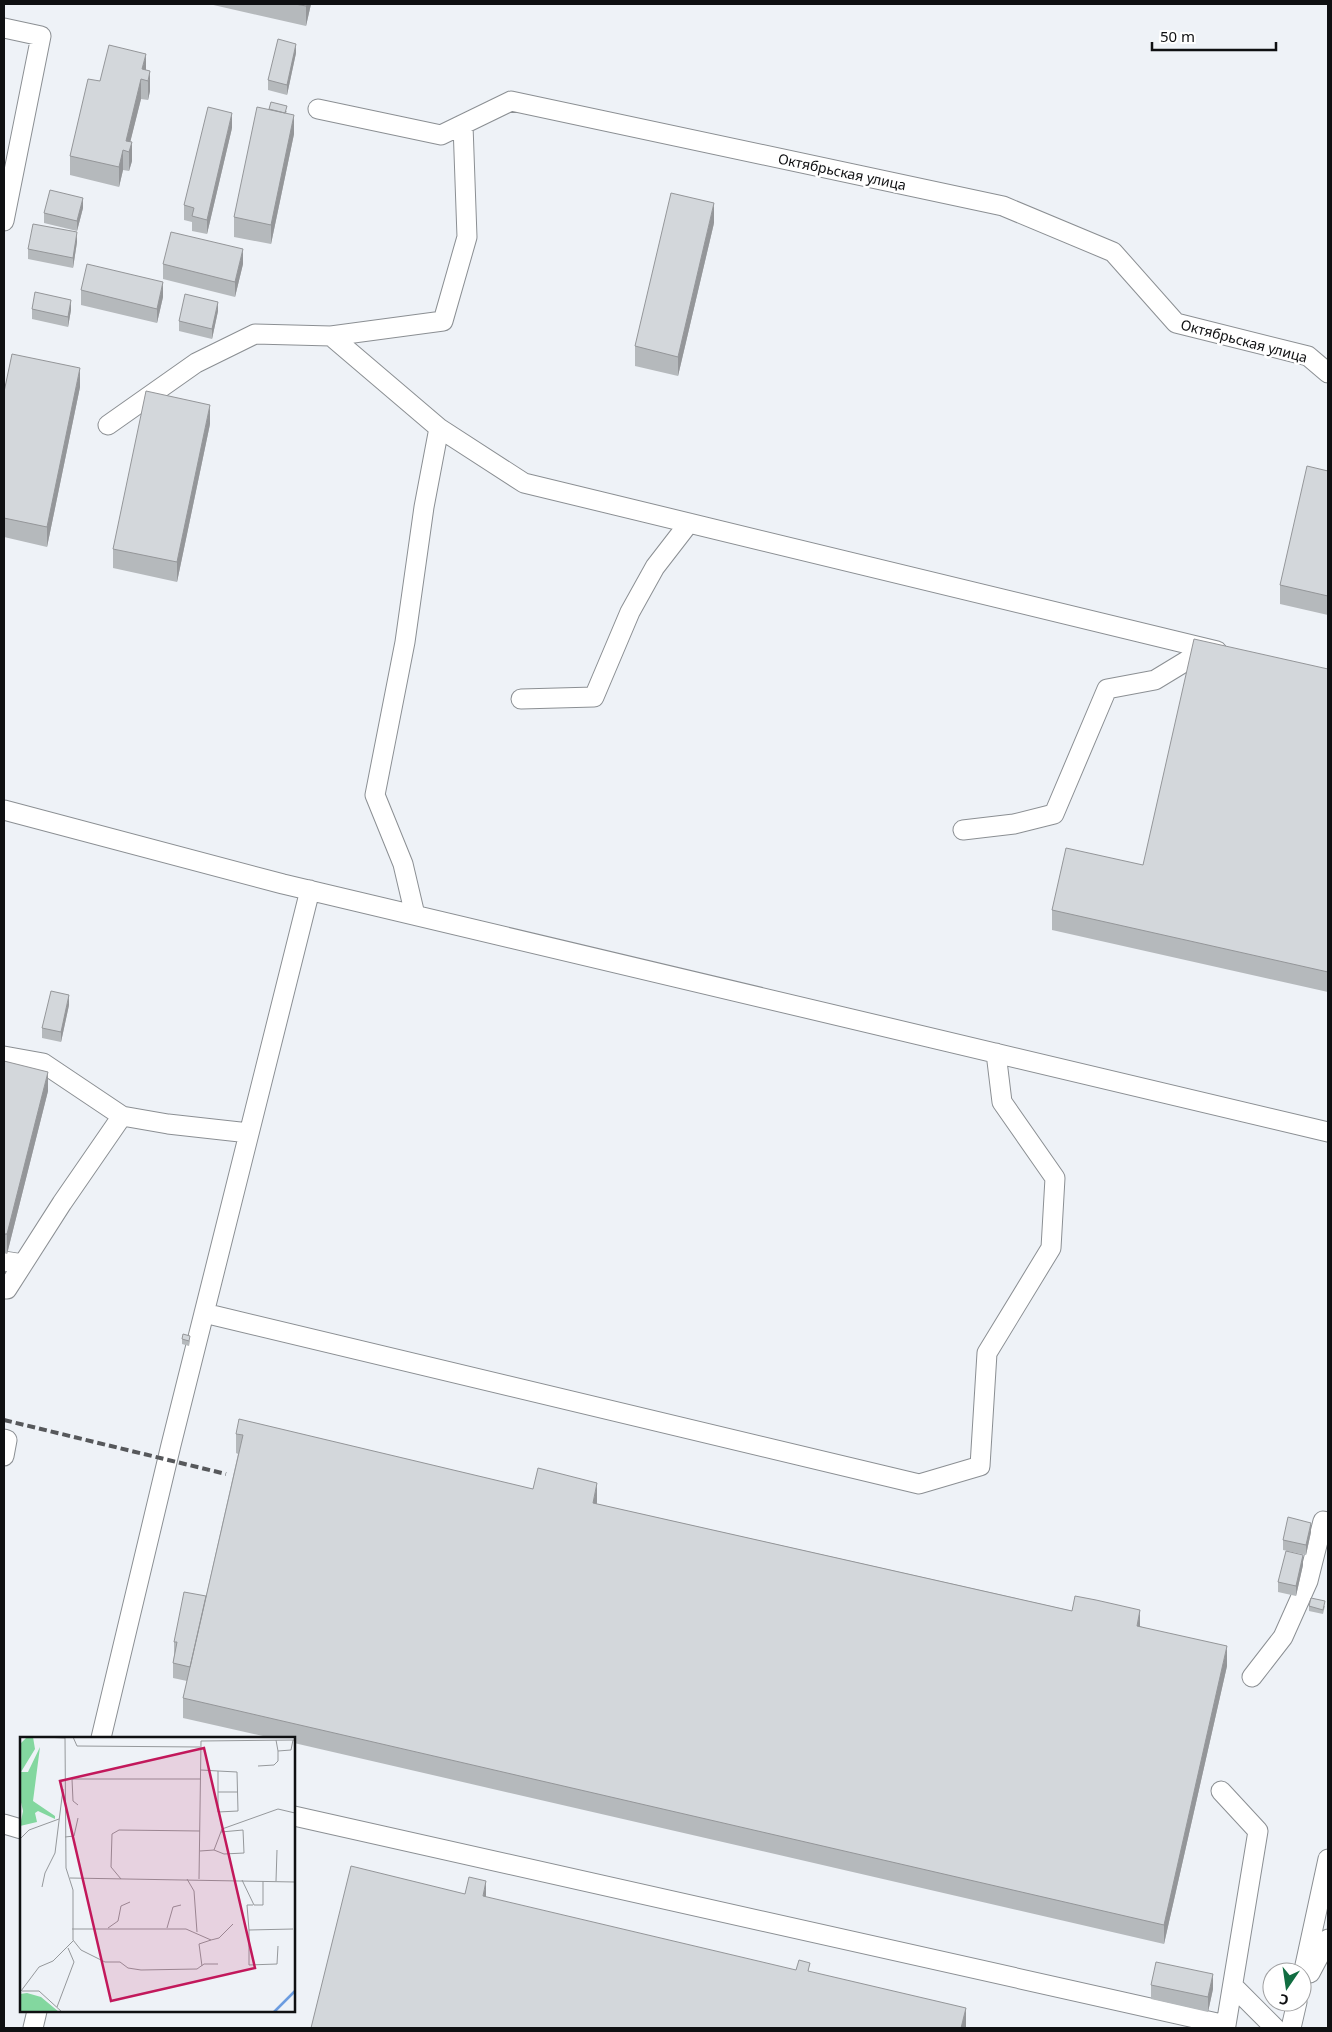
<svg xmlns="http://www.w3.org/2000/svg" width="1332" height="2032" font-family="'Noto Sans',sans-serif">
<rect width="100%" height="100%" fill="#eef2f7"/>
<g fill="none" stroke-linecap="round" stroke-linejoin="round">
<g stroke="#8b8f93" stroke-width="21">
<path id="minor" d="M4 28 41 36 4 221
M318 109 441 135 511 101 1003 206 1113 252 1176 323 1308 356 1328 373
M463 125 467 237 443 321 331 336 439 428 524 483 1217 651
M108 425 196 363 255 334 331 336
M521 699 594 697 630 612 655 567 689 523
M4 810 283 884 1328 1132
M963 830 1014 824 1054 814 1107 689 1155 680 1206 649
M415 915 403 864 375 795 405 642 424 507 439 428
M4 1056 43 1063 122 1116
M4 1261 23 1264
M4 1289H7L62 1203 122 1116 168 1124 249 1133
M204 1313 919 1484 980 1466 987 1353 1051 1248 1055 1178 1002 1102 996 1053
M4 1439 7 1440 4 1456
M1252 1677 1283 1637 1308 1581 1323 1521 1328 1522
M101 1738 171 1445 310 890
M294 1816 1226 2025 1258 1831 1221 1791
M4 1824 21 1829
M1310 1973 1328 1939
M1302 1979 1328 1859
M1233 1986 1275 2028
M33 2028 37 2011
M1291 2028 1297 2002"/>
</g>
<use href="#minor" stroke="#fff" stroke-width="19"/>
<path stroke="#56585b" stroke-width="4" stroke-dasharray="8 4" stroke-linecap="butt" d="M4 1420 226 1474"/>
</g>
<path fill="#b5b9bc" d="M209 4H311L306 26Z
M296 53 287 95 268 90V80Z
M146 70 150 91 148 100 141 99 130 142 132 161 129 171 123 170 119 187 70 175V156L100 81Z
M269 109 287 111 286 113 294 134 271 244 234 237V217Z
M232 128 207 234 192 231V222L184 220V205Z
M83 208 77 231 44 223V213Z
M714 223 678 376 635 366V346Z
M77 242 73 268 28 259V249Z
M163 264H243L235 297 163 279Z
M81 290 163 297 157 323 81 305Z
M32 309 71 310 68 327 32 319Z
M218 311 212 339 179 331V321Z
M80 387 47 547 4 537V392Z
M210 424 177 582 113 568V549Z
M1328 471V615L1280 604V585Z
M1328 669V992L1052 930V910L1143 865Z
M69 1005 61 1042 42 1038V1028Z
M4 1061 48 1091 7 1254 4 1253Z
M182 1339 190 1341 189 1346 182 1344Z
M236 1434 533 1489 597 1502V1504L1140 1626 1227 1666 1164 1944 294 1743V1738H272L183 1718V1698L187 1681 173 1678V1663L174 1656V1642L206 1596 238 1454 236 1453Z
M1311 1532 1306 1555 1283 1550V1540Z
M1303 1565 1296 1596 1278 1592V1582Z
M1309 1606H1325L1323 1614 1309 1611Z
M1151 1985 1213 1989 1208 2012 1151 1999Z"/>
<path fill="#949699" d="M307 4H311L306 26V6Z
M296 44V53L287 95V85Z
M146 54V73L142 69Z
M150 71V91L148 100V81Z
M141 79V99L128 151 126 141Z
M232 113V128L207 234V220Z
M294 115V134L271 244V225Z
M132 142V161L129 171V152Z
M123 150V170L119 187V167Z
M83 198V208L77 231V221Z
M714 203V223L678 376V357Z
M77 232V242L73 268V258Z
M243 249V264L235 297V282Z
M163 282V297L157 323V309Z
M71 300V310L68 327V317Z
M218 302V311L212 339V329Z
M80 368V387L47 547V527Z
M210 405V424L177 582V562Z
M69 995V1005L61 1042V1032Z
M48 1072V1091L7 1254V1234Z
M597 1483V1502L593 1522V1503Z
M1311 1523V1532L1306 1555V1545Z
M1303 1555V1565L1296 1596V1586Z
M1140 1610V1630L1137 1626Z
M1227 1646V1666L1164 1944V1925Z
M486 1881V1901L483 1896Z
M1213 1974V1989L1208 2012V1997Z
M966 2008V2028H961Z"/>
<path fill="#d3d7db" stroke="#949699" d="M295 4H307L306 6Z
M278 39 296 44 287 85 268 80Z
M109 45 146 54 142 69 150 71 148 81 141 79 126 141 132 142 129 152 123 150 119 167 70 156 88 79 100 81Z
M271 102 287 106 285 113 269 109Z
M208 107 232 113 207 220 192 216 194 208 184 205Z
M257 107 294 115 271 225 234 217Z
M50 190 83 198 77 221 44 213Z
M671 193 714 203 678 357 635 346Z
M33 224 77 232 73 258 28 249Z
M171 232 243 249 235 282 163 264Z
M87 264 163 282 157 309 81 290Z
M35 292 71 300 68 317 32 309Z
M185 294 218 302 212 329 179 321Z
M12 354 80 368 47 527 4 518V392Z
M146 391 210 405 177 562 113 549Z
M1307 466 1328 471V596L1280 585Z
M1194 639 1328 669V972L1052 910 1066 848 1143 865Z
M51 991 69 995 61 1032 42 1028Z
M4 1061 48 1072 7 1234H4Z
M183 1334 190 1336 189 1341 182 1339Z
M239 1419 533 1489 538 1468 597 1483 593 1503 1072 1611 1075 1596 1096 1600 1140 1610 1137 1626 1227 1646 1164 1925 183 1698 243 1435 236 1434Z
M1288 1517 1311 1523 1306 1545 1283 1540Z
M1286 1551 1303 1555 1296 1586 1278 1582Z
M184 1592 206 1596 190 1667 173 1663 177 1642H174Z
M1311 1598 1325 1601 1323 1610 1309 1606Z
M351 1866 465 1894 469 1877 486 1881 483 1896 796 1970 799 1960 810 1963 808 1971 966 2008 961 2028H311Z
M1156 1962 1213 1974 1208 1997 1151 1985Z"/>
<g text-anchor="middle" stroke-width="5" stroke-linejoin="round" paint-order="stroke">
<g font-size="14" fill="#0f1012" stroke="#fff">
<text transform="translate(842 172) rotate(12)" y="5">Октябрьская улица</text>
<text transform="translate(1244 341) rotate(15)" y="5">Октябрьская улица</text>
</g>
</g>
<g transform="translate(20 1737)">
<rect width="275" height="275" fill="#eef2f7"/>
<path d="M7 0H13L15 12 1 35H8L20 10 13 64 35 79V82L18 74 15 76 17 85 0 89 3 74 0 61V7ZM7 256 21 260 39 275H0V257Z" fill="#83d79f"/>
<path fill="none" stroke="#6b9ce0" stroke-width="2.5" d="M254 275 275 254"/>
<path fill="none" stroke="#95989b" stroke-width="1" d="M24 0 45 1M45 0 46 131 53 153V203L61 213 85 225H100L108 231 121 233 177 232 184 227H198M53 0 57 9 180 10M256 3 258 14 271 13 273 3M238 29 254 28 258 24V14M181 33 198 34V75L218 74 217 35 198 34M198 55H218M58 68 53 64 52 42H181M45 100 54 99 58 81M0 102 9 93 39 82M194 113 204 117 224 116 223 93 201 95M180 114 194 113 202 92 258 72 275 76M50 141 275 145M101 142 91 130 92 97 99 93 180 94M167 142 174 154 177 195M179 142 181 4 275 3M222 143 234 168H243V144M256 144 257 113M22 150 25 136 35 116 43 52M275 177V196M88 191 98 184 101 169 110 165M147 191 153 170 161 168M52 192H166L191 203 179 207 182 229M229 193 227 168H233M191 203 199 201 213 187M258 209 257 227 229 228V193L273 192M1 254 19 230 33 224 53 204M2 254H19L42 275M37 270 54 225 48 211"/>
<path fill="#c2185b" fill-opacity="0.15" stroke="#c2185b" stroke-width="2.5" d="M184 11 235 231 91 264 40 44Z"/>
<rect width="275" height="275" fill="none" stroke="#0f1012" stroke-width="2.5"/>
</g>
<rect width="1332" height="2032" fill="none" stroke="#0f1012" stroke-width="10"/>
<g transform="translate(1287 1987) rotate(193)"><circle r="24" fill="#ffffff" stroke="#9f9fa0"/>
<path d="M0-4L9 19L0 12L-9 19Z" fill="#116d41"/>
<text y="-8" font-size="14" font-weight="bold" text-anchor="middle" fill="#0f1012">С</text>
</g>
<path d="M1152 42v8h124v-8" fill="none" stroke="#0f1012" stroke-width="2.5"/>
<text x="1160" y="42" font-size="15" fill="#0f1012" stroke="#ffffff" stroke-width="4" paint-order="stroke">50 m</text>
</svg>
